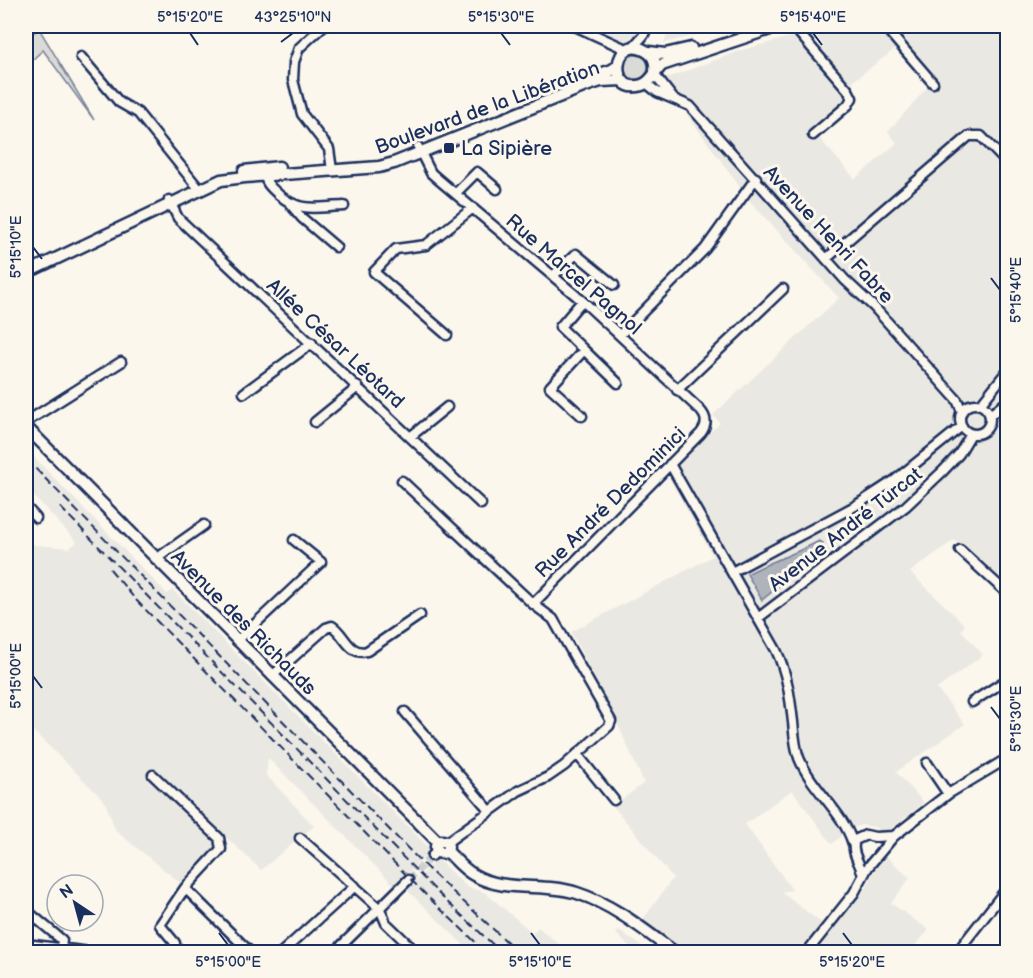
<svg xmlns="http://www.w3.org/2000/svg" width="1033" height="978" font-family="'Balsamiq Sans',sans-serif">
<rect width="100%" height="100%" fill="#fbf7ec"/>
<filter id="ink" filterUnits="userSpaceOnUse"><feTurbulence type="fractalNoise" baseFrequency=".0167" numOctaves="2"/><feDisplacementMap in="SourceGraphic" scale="12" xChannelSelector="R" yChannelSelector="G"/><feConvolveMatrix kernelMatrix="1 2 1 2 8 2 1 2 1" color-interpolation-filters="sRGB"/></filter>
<g filter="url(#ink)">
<path fill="#eae8e2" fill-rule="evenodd" d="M595 26H640L636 34 625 42Z
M670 26H733L664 43Z
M830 26H1007V574L1000 583 954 540 910 572 965 625 961 630 983 655 937 689 965 724 896 772 924 803 884 834 875 827 861 825 850 829 832 844 792 790 745 824 792 890 781 892 832 931 867 887 875 868 886 856 910 878 891 903 929 930 909 952H680L643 925 644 918 673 878 613 806 644 783 618 725 571 632 713 556 667 474 720 423 713 415 839 298 750 201 662 80 742 50ZM895 49 930 84 888 132 897 143 855 179 813 131 850 99 844 88Z
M26 449 167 594 173 590 431 850 395 886 268 758 266 775 314 826 261 870 227 838 183 885 116 831 104 800 26 724V544L70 548 77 542 26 488Z
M437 859 467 887 484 892 533 933 538 927 569 952H471L407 890Z
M619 930 650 952H625L630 947 616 934Z"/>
<path fill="#dadad7" stroke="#7a849a" stroke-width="1.5" d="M26 26H49L41 32 94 120 43 50 26 66Z
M624 67a12 12 0 1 1 24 0a12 12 0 1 1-24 0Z"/>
<path fill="#afb3bb" stroke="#747e96" stroke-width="1.5" d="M819 541 823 543V549L762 600 747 574C771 561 795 554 819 541Z"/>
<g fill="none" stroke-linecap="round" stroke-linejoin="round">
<path stroke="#afb3bb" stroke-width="14" d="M26 31 33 26"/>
<path stroke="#cecfd0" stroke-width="8" stroke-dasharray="8 4" stroke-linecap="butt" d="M408 880 432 856"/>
<g stroke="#1b2f5e" stroke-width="13">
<path id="minor" d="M323 26 299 48 294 62 293 80 302 114 329 149 332 170
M575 26 628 50
M795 26 799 33 848 90 852 98 848 105 813 135
M884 26 933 83
M632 48 643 36 648 26
M81 57 119 102 138 113 200 190
M654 74 672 97
M646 83 657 92 690 106 845 280 874 307 957 400 962 411
M418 147 431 173 439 180 586 304 699 409C707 417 708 424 701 433L533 604
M264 171C265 183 270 187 279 195 301 213 317 207 344 206
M456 193 477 172 497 189
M169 200 178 218 481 504
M290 204 302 218 336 247
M826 259 969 136H981L1008 164
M553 276 576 254 614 285
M447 335 374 272 396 249 426 245 473 208
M620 335 705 249 756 178
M584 350 618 383
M677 390 783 289
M244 393 312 343
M960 419a15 15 0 1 1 30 0a15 15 0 1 1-30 0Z
M980 405 1008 370
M990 415 1008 401
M582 416 550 387 584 350 560 327 582 301
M26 422 121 362
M315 422 358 387
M410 437 447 407
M670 464 776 650C787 673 790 696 793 722 794 734 795 747 799 758 812 790 843 811 853 844
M402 481 533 604 553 619 611 721 609 726 564 766 548 777 518 791 446 843
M26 507 36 518
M960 550 1008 594
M156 559 204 525
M732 572 855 506 895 480 962 426
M758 618 906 506 943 471 959 454 971 434
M237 641 321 562 294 540
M272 676 326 628 332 626C345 634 349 656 367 651L420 615
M972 702 1008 679
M405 712 490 811
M577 754 614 800
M927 763 948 794
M153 775 219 838 221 849 185 888 160 925 175 943V952
M300 838 380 909 386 923 416 952
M432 856 437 851
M863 876C861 863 850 853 855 840L866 835 875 837 894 836
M185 888 250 952
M26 910 62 940 61 949
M26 944 90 952
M282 952 355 886
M335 952 408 880
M807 952 854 893 868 867 894 836 948 794 1008 758
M957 952 1008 887"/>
</g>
<g stroke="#1b2f5e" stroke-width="15">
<path id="tertiary" d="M649 52 665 54 691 48
M655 71C656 63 654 55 646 51 613 32 607 96 642 85 652 82 655 71 662 65L779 26
M588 78 612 70 618 66
M244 171 279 167
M26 273 221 180 245 177 379 167 394 163 583 87 601 81 623 80
M26 427 438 842
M436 847a6 6 0 1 1 12 0a6 6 0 1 1-12 0Z
M447 851C455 859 464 870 474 875 504 893 544 882 577 893 614 905 643 929 674 952"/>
</g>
<use href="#minor" stroke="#fbf7ec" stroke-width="8"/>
<use href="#tertiary" stroke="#fbf7ec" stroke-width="10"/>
<path stroke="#1b2f5e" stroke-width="2" stroke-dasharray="9 4.5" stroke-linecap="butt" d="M26 459 426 867 518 952
M60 507 442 897 501 952
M110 569 135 599 254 720 430 899 486 952"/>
</g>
</g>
<path fill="none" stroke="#1b2f5e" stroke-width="2" d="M190 33 198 45M501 33 510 45M813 33 822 45M281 42 293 33M33 247 42 259M991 278 1000 290M33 676 42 688M991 707 1000 719M219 933 228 945M531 933 540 945M843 933 852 945"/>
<rect fill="#1b2f5e" stroke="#fbf7ec" stroke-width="2" x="443" y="142" width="12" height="12" rx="3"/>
<g text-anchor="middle" stroke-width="6" stroke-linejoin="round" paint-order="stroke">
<g font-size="20" fill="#1b2f5e" stroke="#fbf7ec">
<text transform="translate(487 107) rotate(-20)" y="7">Boulevard de la Libération</text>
<text transform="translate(829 234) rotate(47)" y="7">Avenue Henri Fabre</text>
<text transform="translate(574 274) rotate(41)" y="7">Rue Marcel Pagnol</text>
<text transform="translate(336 343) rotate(43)" y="7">Allée César Léotard</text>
<text transform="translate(610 502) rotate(-45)" y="7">Rue André Dedominici</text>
<text transform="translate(845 529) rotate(-38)" y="7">Avenue André Turcat</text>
<text transform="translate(244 622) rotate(45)" y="7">Avenue des Richauds</text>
</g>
<g font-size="20" fill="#1b2f5e" stroke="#fbf7ec" text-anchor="start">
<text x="461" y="155">La Sipière</text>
</g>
</g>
<rect width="1033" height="978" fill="none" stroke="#fbf7ec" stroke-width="66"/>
<g transform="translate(75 903) rotate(324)"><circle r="28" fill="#fbf7ec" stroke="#a1a7b3" stroke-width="1.5"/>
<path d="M0-4.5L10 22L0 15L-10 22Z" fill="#1b2f5e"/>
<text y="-9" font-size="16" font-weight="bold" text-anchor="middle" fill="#1b2f5e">N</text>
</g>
<rect x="33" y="33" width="967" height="912" fill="none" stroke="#1b2f5e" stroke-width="2"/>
<g font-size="15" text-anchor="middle" fill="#1b2f5e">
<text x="190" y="22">5°15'20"E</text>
<text x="293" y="22">43°25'10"N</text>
<text x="501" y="22">5°15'30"E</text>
<text x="813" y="22">5°15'40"E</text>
<text transform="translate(16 247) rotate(-90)" y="5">5°15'10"E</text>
<text transform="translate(1016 290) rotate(-90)" y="5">5°15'40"E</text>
<text transform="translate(16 676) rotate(-90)" y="5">5°15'00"E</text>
<text transform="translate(1016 719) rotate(-90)" y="5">5°15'30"E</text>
<text x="228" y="967">5°15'00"E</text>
<text x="540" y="967">5°15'10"E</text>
<text x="852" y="967">5°15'20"E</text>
</g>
</svg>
